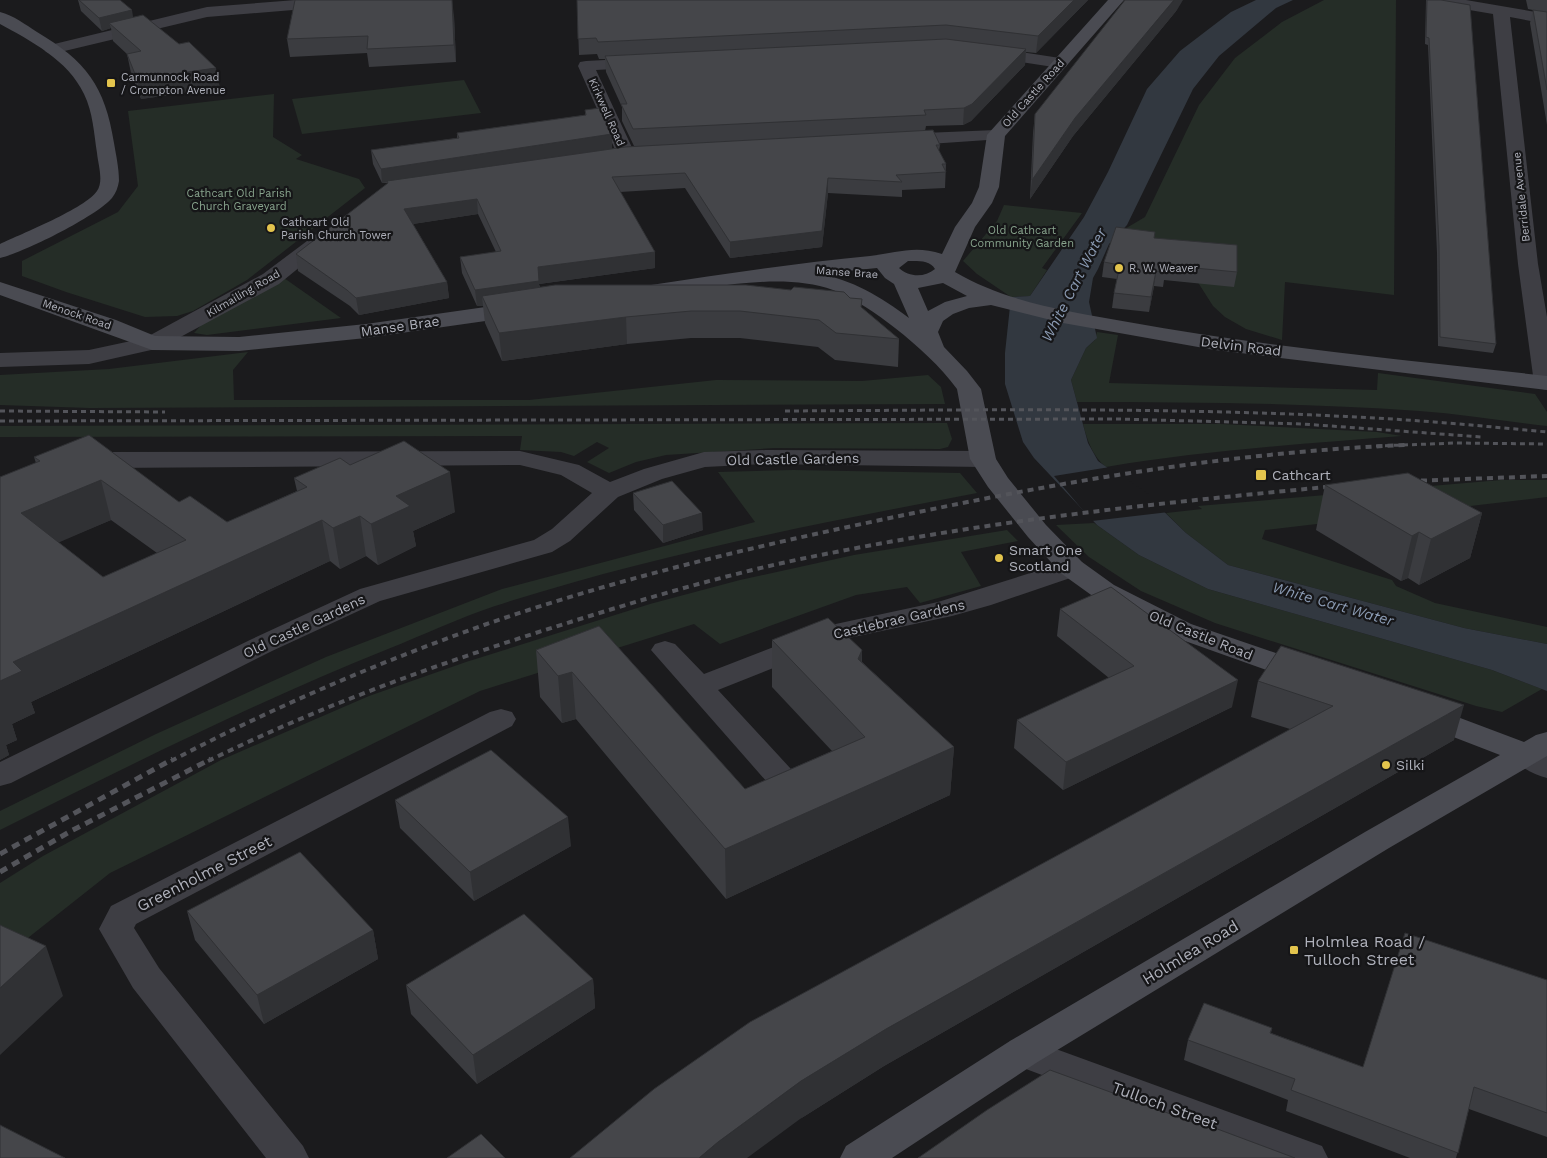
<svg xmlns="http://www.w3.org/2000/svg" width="1547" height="1158" font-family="'Work Sans',sans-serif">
<rect width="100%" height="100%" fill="#1b1b1d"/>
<path fill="#252d27" d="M1324 0H1396L1394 295 1285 282 1282 340 1246 329 1225 317 1213 306 1192 273 1158 248 1110 243 1118 233 1145 217 1199 105 1235 58 1282 22Z
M464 80 481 113 302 134 292 99Z
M274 94 273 137 302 155 296 159 359 179 365 188 247 280 193 311 177 316 145 317 66 292 22 276V261L118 212 138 186 128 111Z
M1004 205 1082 213 1042 268 1047 270 1030 296 1011 297 977 274 963 261 997 221Z
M284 278 341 318 207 335 194 333 204 322Z
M1097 332 1118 335 1109 383 1377 390 1378 373 1535 394 1547 412V426C1504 421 1461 414 1419 411 1305 403 1191 402 1077 402L1071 380 1086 348 1095 340Z
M248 352 233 370 234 400H529L716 380 862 381 928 375 941 387 945 404 90 408 0 405V375L109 369Z
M947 423 952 439 948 447 940 449 774 448 666 455 636 462 609 473 587 462 609 448 597 442 574 456 561 452 520 450 522 436 0 437V426Z
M1083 424H1221L1377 432 1402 436C1303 444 1204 450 1106 467 1093 457 1087 440 1083 424Z
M793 470 960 473 977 493C815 524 652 555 495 606 459 618 423 635 388 649 256 702 128 766 0 830V811L156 734 326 657 502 589 755 522 718 472Z
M1501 480H1547V497L1265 530 1262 539 1392 580 1396 586 1435 603 1547 627V644L1464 628 1228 565 1186 533 1166 513 1202 509 1198 506Z
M1094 523 1139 555 1208 589 1492 670 1542 689 1502 712 1476 706 1215 623 1141 591 1089 557 1056 525Z
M1007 530 1018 541 961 552 981 586 920 603 907 587 856 595 720 644 694 624 480 691 110 873 0 960V883L43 856 221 760 369 696 466 662 650 604 740 580 854 555Z"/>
<path fill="#323840" d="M1256 0H1293L1276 8 1219 56 1193 89 1127 225 1109 244 1098 269 1093 278 1089 302 1097 338 1086 348 1071 380 1088 443 1098 461 1150 498 1186 533 1228 565 1464 628 1547 644V691L1492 670 1208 589 1139 555 1097 525 1034 458 1023 442 1005 384V353L1011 297 1030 296 1084 217 1108 172 1147 89 1180 51 1231 12Z"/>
<path fill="#1b1b1d" d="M1110 467 1151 496 1169 512 1092 521 1054 476Z"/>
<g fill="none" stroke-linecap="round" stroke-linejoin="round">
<path fill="#3e3e44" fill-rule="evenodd" d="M296 0H361L358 3 353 5 207 17 52 54 46 52 44 49 46 46 207 7Z
M1432 0H1466L1547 14V24L1510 17 1538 264 1547 317V390L1538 388 1534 383 1518 264 1493 14 1440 5 1435 3Z
M987 47 1060 58 1066 59 1068 63 1066 67 1060 68 981 56 979 52 981 48Z
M643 58 649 59 651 63 649 67 596 70 635 154 633 158 626 160 619 158 617 154 578 66 580 62 586 61Z
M996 130 1002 131 1005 135 1002 139 900 146 894 144 891 140 894 136 900 134Z
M326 230 333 232 336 236 333 240 279 284 160 348 89 364 0 367V353L89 350 145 338 263 274 319 232Z
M766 450 983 451 992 454 996 459 992 464 983 467 766 464 705 467 662 479 618 497 570 541 552 552 380 601 272 651 11 783 0 786V762L252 639 360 589 534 540 552 529 592 493 561 475 520 465 105 468 86 472 77 469 73 464 77 459 105 452 520 451 579 465 610 482 644 469 704 452Z
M1072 560 1082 562 1086 568 1082 574 991 605 952 616 849 638 718 690 803 782 808 790 803 798 792 801 781 798 651 650 655 644 665 641 675 644 704 674 831 625 938 602Z
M501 709 512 712 516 719 512 726 136 924 134 928 159 968 303 1146 309 1158H266L133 988 99 929 111 906 490 712Z
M1526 744 1537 747 1547 753V778C1533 774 1518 767 1510 754L1515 747Z
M1023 1037 1322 1146 1328 1158H1263L1010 1063 1004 1052 1010 1041Z"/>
<path fill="#4a4b52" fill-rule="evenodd" d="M1108 0H1124L1005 136 999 187 992 203 975 227 955 272C1008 303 1068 311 1128 322 1267 347 1407 360 1547 376V390L1215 350 1063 323 991 305 969 308 953 314 943 321 938 332 944 347 967 371 981 389 996 459 1008 478 1046 525 1082 562 1114 585 1191 624 1317 667 1322 674 1317 681 1307 683 1297 681 1171 636 1094 597 1062 574 1028 537 988 487 970 459 957 389C940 366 918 346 895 328 876 313 855 299 833 290 780 271 705 289 651 297L643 296 640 291 643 286 651 285C724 274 797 263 870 256 898 253 914 245 942 254L955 227 972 203 979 187 987 135ZM908 261C918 261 930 260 935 269 924 278 909 277 899 268ZM877 268 885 278 894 284 909 318C881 297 852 279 817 274ZM943 283 967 296 945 302 928 311 918 288Z
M0 12C13 15 26 25 37 32 86 61 105 86 114 143 116 155 119 168 119 181 118 187 116 193 112 198 97 216 23 253 0 258V244C21 234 86 208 97 191 104 181 98 164 97 153 94 134 93 112 84 94 68 60 31 41 0 24Z
M0 282 116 320 155 336 239 337 366 324 521 302 529 304 532 309 529 314 521 316 366 338 239 351 152 350 0 295Z
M1423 704 1524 742 1536 735 1547 732V756L1389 848 1036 1063 892 1158H840L846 1146 1010 1041 1365 832 1500 755 1412 721 1408 714 1412 707Z"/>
<path stroke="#53545a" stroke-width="3" stroke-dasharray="5 4" stroke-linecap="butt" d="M0 411 165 412
M785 411C975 410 1166 407 1356 417 1420 420 1483 426 1547 432
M0 421 1119 419 1303 424 1482 437
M1376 446 1456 443 1547 444"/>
<path stroke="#53545a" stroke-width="4" stroke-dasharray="6 5" stroke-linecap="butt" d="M1410 481 1547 476
M171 761C272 708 377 663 484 625 624 576 769 543 914 513 1076 479 1238 452 1405 445
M208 761C322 705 443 662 564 624 653 596 744 569 836 552 1002 519 1169 502 1337 486"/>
<path stroke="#53545a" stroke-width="5" stroke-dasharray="8 6" stroke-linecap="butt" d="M0 854 173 759
M0 872 71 831 211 759"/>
</g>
<path fill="#3b3c40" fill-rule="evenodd" d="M78 0H120L133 17 220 88 141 99 131 73 127 54 113 41 111 28 102 31 81 11Z
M577 0H1088L1036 53 1026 52 1025 65 971 121 963 125 926 126 925 131 940 145 939 151 946 164 945 188 902 190V197L828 193 822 247 730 258 685 188 620 192 655 252V268L539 284 540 287 850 298 862 299 861 307 899 339 898 367 835 360 818 347 740 338H691L627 344 502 361 485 323 483 306H477L462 273 460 257 496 252 478 214 413 224 447 282 449 298 359 315 350 306 298 271 296 254 387 184V183H382L373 164 371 150 457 138V133L585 115V110L612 149 634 146 622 121V107L606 72 605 59H599L597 54 579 55Z
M1426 0H1441L1496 344 1493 353 1438 346 1437 253 1428 45 1425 44Z
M1526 0H1547V125L1530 23 1533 10 1528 9Z
M1177 10 1073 136 1030 199 1033 133 1035 114Z
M454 16 456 62 369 67 367 53 290 57 287 39Z
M1154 238 1237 272 1234 287 1164 280 1163 287 1154 286 1149 312 1112 308 1114 293 1117 279 1102 277 1104 262Z
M34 457 179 502 227 522 297 491 294 478 350 465 455 512 413 531 416 546 378 565 366 556 340 569 330 561 31 702 35 713 12 724 17 740 6 745 9 755 0 760V477L36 463ZM111 520 157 553 103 577 58 542Z
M1325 485 1482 513 1470 558 1419 585 1408 578 1401 581 1316 530Z
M633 493 703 530 663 543 634 510Z
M1060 609 1232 707 1063 790 1014 748 1017 720 1109 678 1057 636Z
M599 626 745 789 832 751 772 687V640L862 650V662L954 747 950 795 726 899 576 719 562 723 540 697 536 650Z
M1258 681 1454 740 884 1066 800 1119 1290 729 1251 717Z
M395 800 571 846 474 901 400 828Z
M187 911 373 930 378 959 264 1024 195 940Z
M593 979 595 1008 477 1084 411 1014 406 985Z
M1547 980V1137L1469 1109 1456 1158H1410L1286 1111 1288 1100 1184 1060 1188 1040 1272 1028 1271 1033 1363 1067Z"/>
<path fill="#303134" d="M452 0 454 16 456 62 454 45Z
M1074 0H1088L1036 53 1038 36Z
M1174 0H1183L1177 10 1073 136 1030 199 1032 180 1075 118Z
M132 10 134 23H109L111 28 102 31 99 18Z
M1026 49 1025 65 971 121 963 125 964 108Z
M216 68 220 88 141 99 137 79Z
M612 134V149L382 183 381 169Z
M828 178V193L822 247 730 258V242Z
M477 199 478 214 406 225 404 209Z
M655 252V268L539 284 540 297 482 296 483 306H477L475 290 538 267Z
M1156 271 1154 286 1149 312 1151 297Z
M447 282 449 298 359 315 356 298Z
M626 317 627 344 502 361 499 333Z
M450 472 455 512 413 531 416 546 378 565 371 524 396 496Z
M101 480 111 520 32 554 21 513Z
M702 513 703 530 663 543V525Z
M1482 513 1470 558 1419 585 1431 539Z
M360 516 366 556 340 569 333 528Z
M322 520 330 561 31 702 35 713 12 724 17 740 6 745 9 755 0 760V681L13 662Z
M1419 532 1408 578 1401 581 1412 536Z
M862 650 860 697 858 659Z
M572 672 576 719 562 723 558 676Z
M1238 680 1232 707 1063 790 1066 762Z
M1464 705 1454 740 884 1066 800 1119 747 1158H699L718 1142 801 1081 886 1029Z
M954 747 950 795 726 899 725 849Z
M568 817 571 846 474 901 470 872Z
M373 930 378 959 264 1024 257 995Z
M46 946 63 996 0 1055V988Z
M593 979 595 1008 477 1084 473 1055Z"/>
<path fill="#45464a" stroke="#303134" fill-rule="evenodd" d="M79 0H120L132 10 99 18Z
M295 0H452L454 45 367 49 368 36 287 39Z
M577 0H1074L1038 36 946 25 598 42 596 38 578 39Z
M1125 0H1174L1075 118 1032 180 1035 114Z
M1427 0H1441L1470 5 1496 344 1440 337 1439 245 1429 38 1426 37Z
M1533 10 1547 12V90Z
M143 15 179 44 189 42 216 68 137 79 127 54 141 51 109 23Z
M946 39 1026 49 972 104 964 108 924 110 926 115 633 129 621 104H627L605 56Z
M600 108 612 134 381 169 371 150 459 138 457 133 586 115 585 110Z
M933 130 940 145H936L946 164H942L946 172 896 175 902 182 828 178 822 231 730 242 685 173 612 177 655 252 538 267 539 281 475 290 460 257 501 251 477 199 404 209 447 282 356 298 347 290 296 254 388 183 387 181 625 147Z
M1116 227 1155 232 1154 238 1237 245V272L1163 265 1165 272 1156 271 1151 297 1114 293 1120 265 1104 262Z
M555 285H746L791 290 794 287 844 292 850 298 862 299 861 307 899 339 836 333 819 320 740 311H691L626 317 499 333 482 296Z
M89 435 179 502 190 496 227 522 307 487 294 478 340 458 350 465 404 441 450 472 396 496 410 506 371 524 360 516 333 528 322 520 13 662 22 671 0 681V477L40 461 34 457ZM101 480 186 540 103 577 21 513Z
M1408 473 1482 513 1431 539 1419 532 1412 536 1325 485Z
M672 481 702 513 663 525 633 493Z
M1111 587 1238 680 1066 762 1017 720 1134 666 1060 609Z
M828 618 862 650 858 659 954 747 725 849 572 672 558 676 536 650 599 626 745 789 865 737 772 640Z
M1281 646 1464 705 886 1029 801 1081 718 1142 699 1158H570L654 1089 750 1022 1333 706 1258 681Z
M491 750 568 817 470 872 395 800Z
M300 852 373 930 257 995 187 911Z
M524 914 593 979 473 1055 406 985Z
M0 925 46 946 0 988Z
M1405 933 1547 980V1113L1474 1087 1458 1153 1291 1090 1295 1079 1188 1040 1204 1003 1272 1028 1270 1033 1363 1067Z
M1050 1070 1195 1123 1196 1121 1295 1158H918L987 1110Z
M0 1125 65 1158H0Z
M481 1134 505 1158H447Z"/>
<g fill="#e3c44d" stroke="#161618" stroke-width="2">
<rect x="106" y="78" width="10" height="10" rx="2.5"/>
<circle cx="271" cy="228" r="5"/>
<circle cx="1119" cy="268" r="5"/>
<rect x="1255" y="469" width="12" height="12" rx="2.5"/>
<circle cx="999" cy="558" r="5"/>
<circle cx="1386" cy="765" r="5"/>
<rect x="1289" y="945" width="10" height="10" rx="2.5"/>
</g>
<g text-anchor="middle" stroke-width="4.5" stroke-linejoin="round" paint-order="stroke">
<g font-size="11" fill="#afb1bb" stroke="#161618" text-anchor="start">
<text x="121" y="81">Carmunnock Road<tspan x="121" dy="13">/ Crompton Avenue</tspan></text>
<text x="281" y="226">Cathcart Old<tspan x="281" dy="13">Parish Church Tower</tspan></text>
<text x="1129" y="272">R. W. Weaver</text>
</g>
<g font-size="11" fill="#afb1bb" stroke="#161618">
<text transform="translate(1033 93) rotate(-48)" y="4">Old Castle Road</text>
<text transform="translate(607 112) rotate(66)" y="4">Kirkwell Road</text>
<text transform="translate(1521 197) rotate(-96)" y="4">Berridale Avenue</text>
<text transform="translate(847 272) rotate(4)" y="4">Manse Brae</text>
<text transform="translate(243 293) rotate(-30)" y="4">Kilmailing Road</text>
<text transform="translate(77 314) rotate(19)" y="4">Menock Road</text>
</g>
<g font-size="11" fill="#88a48d" stroke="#161618">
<text x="239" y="197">Cathcart Old Parish<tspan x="239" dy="13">Church Graveyard</tspan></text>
<text x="1022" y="234">Old Cathcart<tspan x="1022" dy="13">Community Garden</tspan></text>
</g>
<g font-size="14" fill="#afb1bb" stroke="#161618">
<text transform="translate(400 326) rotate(-8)" y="5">Manse Brae</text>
<text transform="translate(1241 346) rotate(7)" y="5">Delvin Road</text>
<text transform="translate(793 459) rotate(-1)" y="5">Old Castle Gardens</text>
<text transform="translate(899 619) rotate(-13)" y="5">Castlebrae Gardens</text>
<text transform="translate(304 626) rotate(-25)" y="5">Old Castle Gardens</text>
<text transform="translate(1201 635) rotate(22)" y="5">Old Castle Road</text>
</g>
<g font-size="14" fill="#afb1bb" stroke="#161618" text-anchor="start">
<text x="1272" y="480">Cathcart</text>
<text x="1009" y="555">Smart One<tspan x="1009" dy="16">Scotland</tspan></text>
<text x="1396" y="770">Silki</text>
</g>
<g font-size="15" font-style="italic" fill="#8a9ab2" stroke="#161618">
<text transform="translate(1074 285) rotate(-63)" y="5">White Cart Water</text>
<text transform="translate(1333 604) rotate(16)" y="5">White Cart Water</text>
</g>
<g font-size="16" fill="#afb1bb" stroke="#161618">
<text transform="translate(204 873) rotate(-27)" y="6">Greenholme Street</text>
<text transform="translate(1190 952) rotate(-31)" y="6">Holmlea Road</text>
<text transform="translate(1165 1105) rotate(20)" y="6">Tulloch Street</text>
</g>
<g font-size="16" fill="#afb1bb" stroke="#161618" text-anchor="start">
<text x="1304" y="947">Holmlea Road /<tspan x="1304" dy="18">Tulloch Street</tspan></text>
</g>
</g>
</svg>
